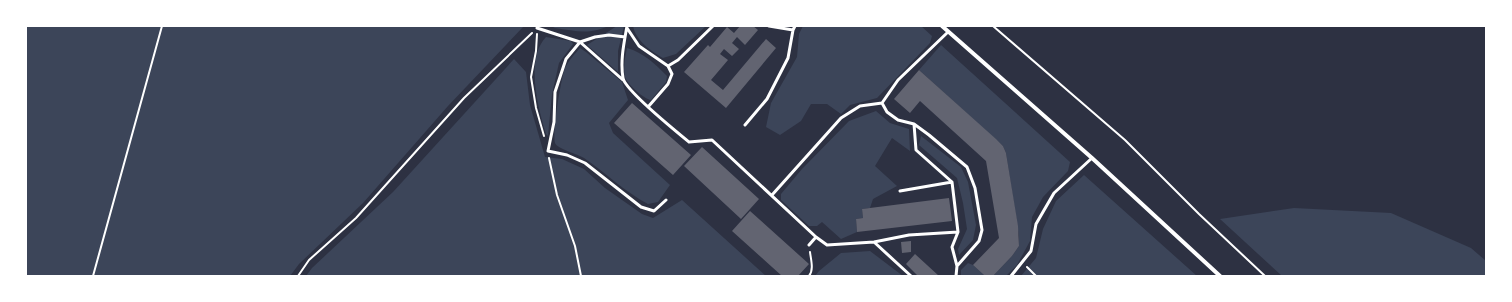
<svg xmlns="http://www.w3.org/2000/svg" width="1512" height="302" font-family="Manrope,sans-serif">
<rect width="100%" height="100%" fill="#2d3142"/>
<path fill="#3c4559" d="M26 26H524L448 106 363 203 299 264 290 276H26Z
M551 26H608C590 35 575 31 555 28Z
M617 26H624L618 51V72L587 45Z
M633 26H706L676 54 663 58C651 51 636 41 633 26Z
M803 26H921L932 36 930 43 877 98 850 105 841 114 827 104H811L801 121 780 135 766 127 771 103 797 57 799 34Z
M546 37 571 41 573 44 559 63 552 94 548 136 546 134C538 108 525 59 546 37Z
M941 45 1070 162 1068 171 1043 197 1037 208 1032 217 1030 241 1017 265 1006 276H993L1012 256 1019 246V236L1006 153 1003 146 919 70Z
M580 48 586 52 622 82 628 100 609 123 613 133 670 185 658 202 648 204C625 192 606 173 584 158 578 154 557 149 555 143 552 132 561 79 565 68 569 60 574 55 580 48Z
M627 48C644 53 654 63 667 76L666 82 651 100C644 99 628 85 625 77 623 69 625 57 627 48Z
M514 59 526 72 530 105 545 157 562 159 584 169 605 188 642 214 653 218 682 200 766 276H306L312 268 393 192Z
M876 111 890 123 909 129 910 151 892 138 875 166 897 186 873 199 870 208 862 209 863 218 856 219 857 232 841 239 822 222 817 226H809L781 200V194L802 169 849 121Z
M921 136 961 167 968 182 976 225 973 240 959 255 958 249 967 229 963 203 957 178 919 145Z
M1084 175 1197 276H1021L1036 258 1043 229 1056 201Z
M1294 208 1391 213 1471 248 1486 261V276H1282L1220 219Z
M870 251 903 276H815L819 271 841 253Z
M968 263 973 265 985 276H961V270Z"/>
<path fill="#626471" d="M740 26H753L758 30 745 45 737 37 732 43 739 49 732 56 724 49 720 54 728 60 711 80 723 90 766 39 776 48 726 108 684 72 708 45 710 47 727 27 734 33Z
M919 70 996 139 1003 146 1006 153 1018 226 1019 246 1012 256 993 276H985L973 265 999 238 986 161 920 101 910 113 894 99Z
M632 103 691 155 673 175 614 123Z
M702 147 759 199 741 219 684 166Z
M949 198 952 221 857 232 856 219 863 218 862 209Z
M750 211 809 264 798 276H782L732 231Z
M911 241V252L902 253 901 242Z
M915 254 939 276H918L906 264Z"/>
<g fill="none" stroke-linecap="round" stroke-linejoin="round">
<path stroke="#fff" stroke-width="2" d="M993 26 1125 140 1199 214 1265 276
M537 34 536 51 531 77 536 108 544 136
M549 158 557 195 575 246 581 276
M1027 267 1036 276
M93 276 162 26
M298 276 309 260 356 218 464 98 532 33
M809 276C814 270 811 260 810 252"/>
<path stroke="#fff" stroke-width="3" d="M627 26C624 43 620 61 623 78 625 90 678 133 689 142L712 140 816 237 809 245
M769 26 793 30
M537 28 580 42 623 80
M627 28 639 46 668 66 678 60 713 26
M948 32 898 80 882 103 887 112 898 120 914 124 929 135 967 167 975 188 982 230 979 241 957 266 956 276
M625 37 609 35 595 37 580 42 566 59 555 92 554 122 548 151 567 155 585 163 641 207 654 211 666 200
M648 107 668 84 672 74 668 66
M914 124 916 150 952 182 958 232 952 247 957 266
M745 125 767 99 788 58 793 30 795 26
M900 191 952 182
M772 195 841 118 860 106 882 103
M816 237 827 245 874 242 909 235 958 232
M874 242 911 276
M1011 276 1031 251 1036 224 1054 193 1092 158"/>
<path stroke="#fff" stroke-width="4" d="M942 26 1092 158 1220 276"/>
</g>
<rect width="1512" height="302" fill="none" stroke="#ffffff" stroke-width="54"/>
</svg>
